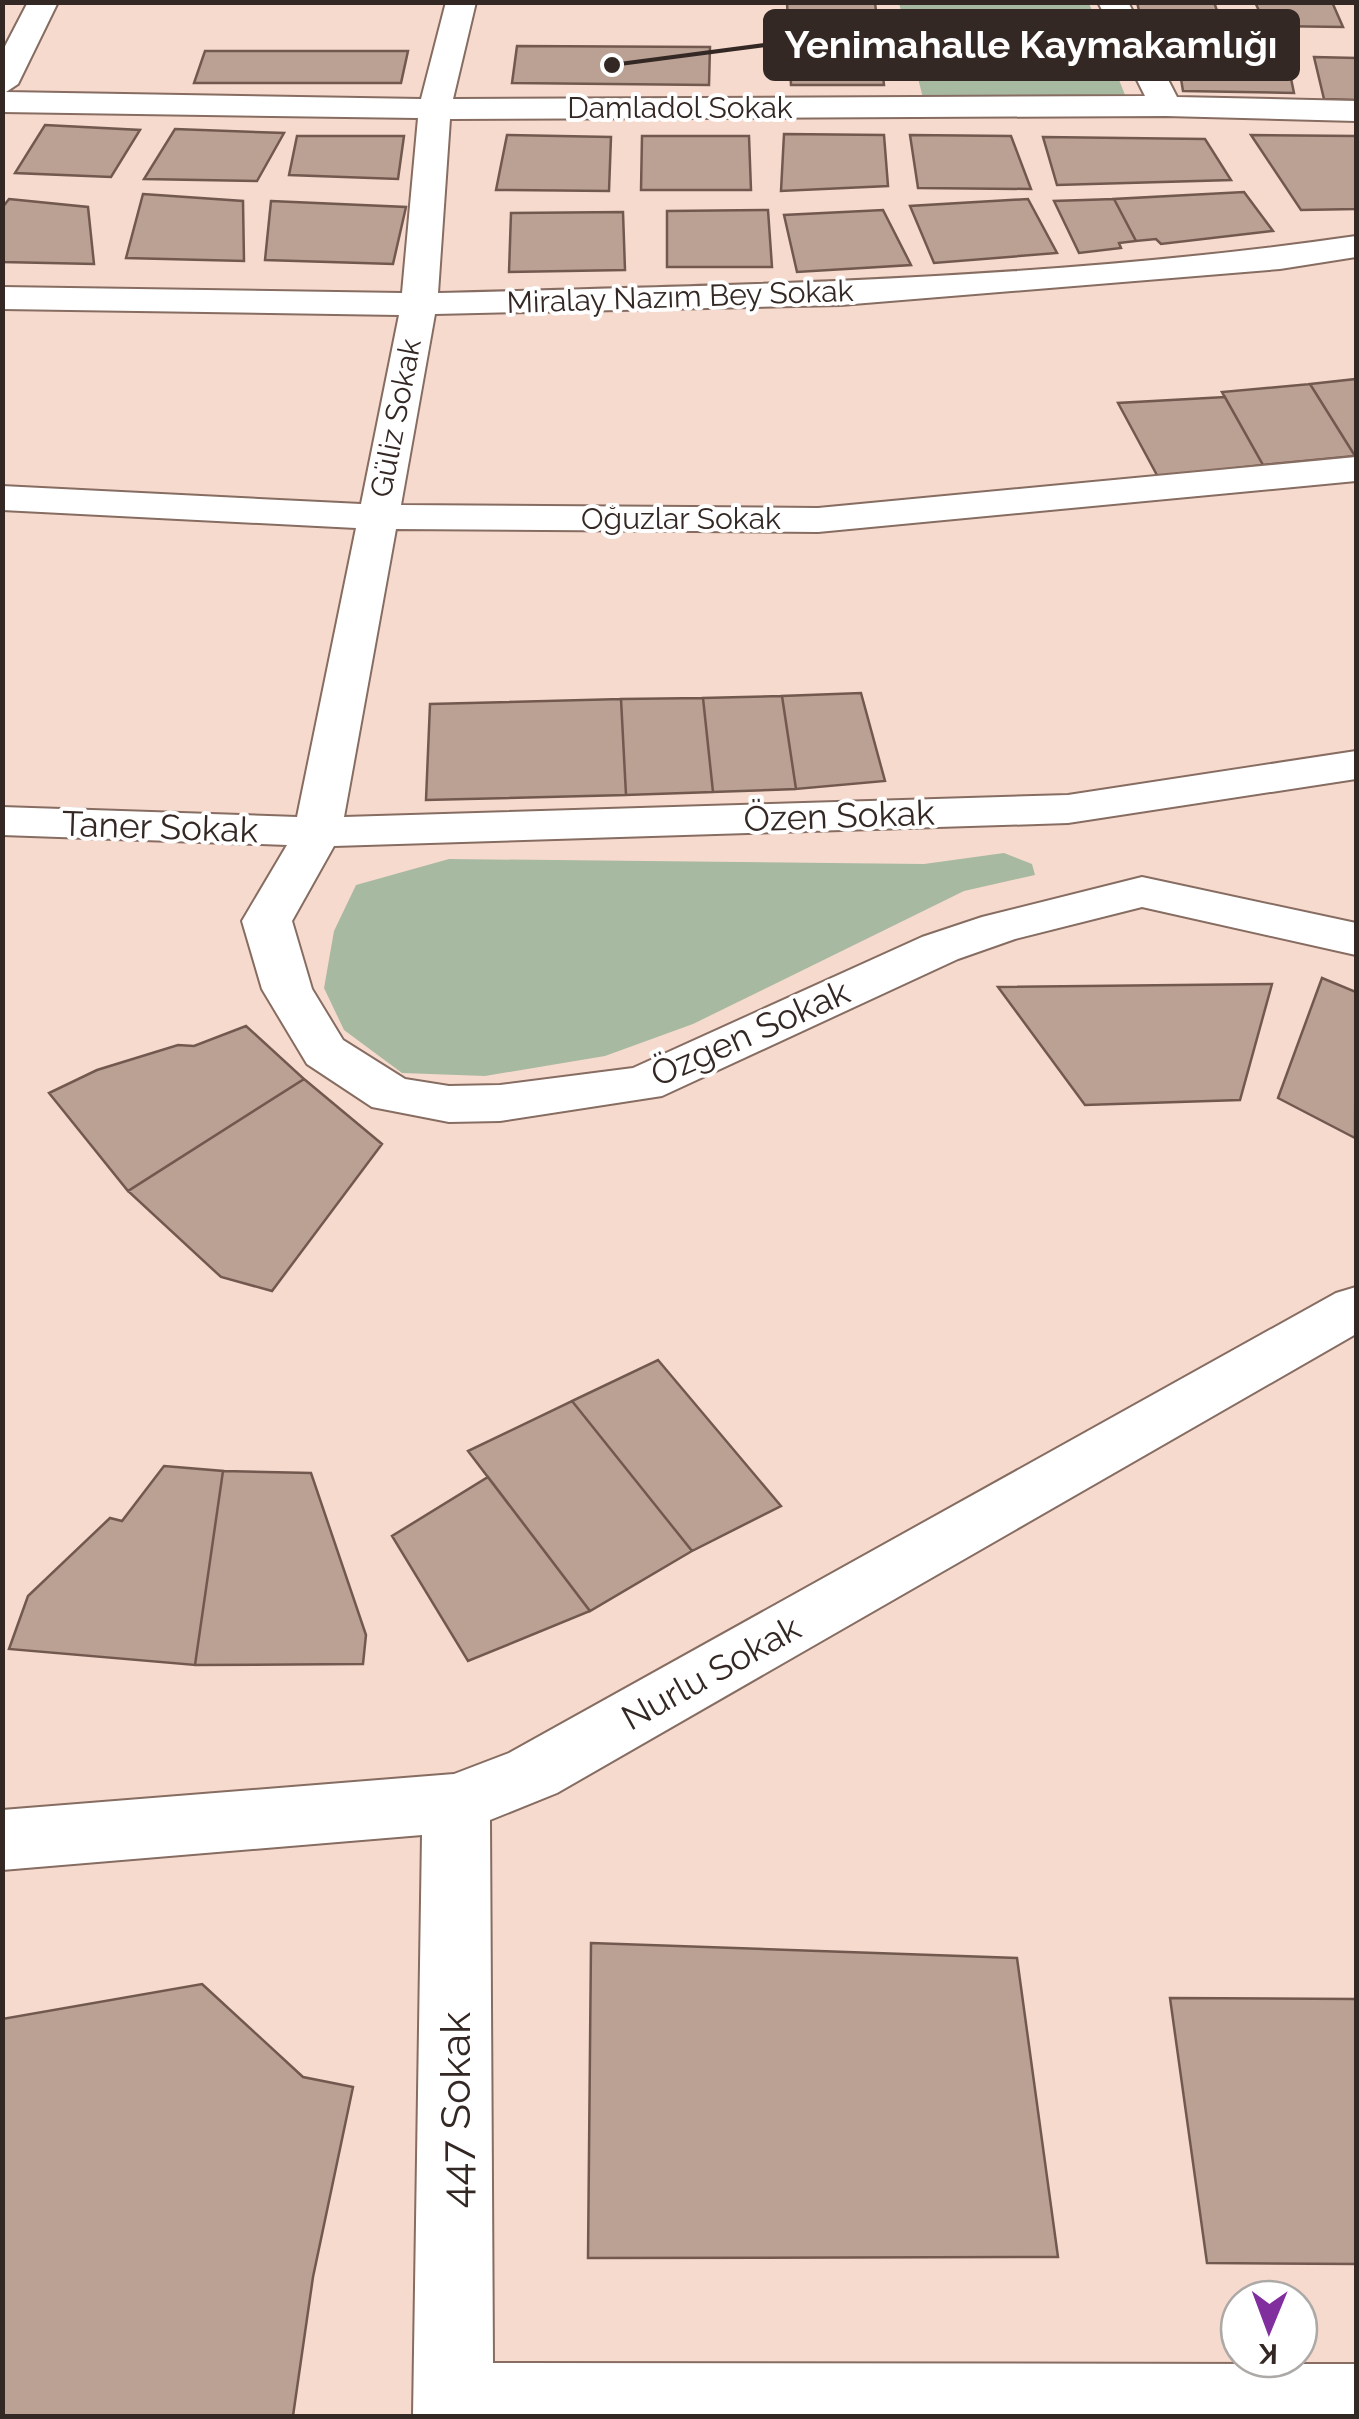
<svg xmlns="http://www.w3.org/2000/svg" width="1359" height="2419" font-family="Raleway,sans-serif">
<rect width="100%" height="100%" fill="#f7dace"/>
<path fill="#a8b9a2" d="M899 3H1089L1125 95 923 98Z
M1004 853 1032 864 1035 875 964 891 693 1024 605 1056 485 1076 402 1073 344 1030 324 988 334 931 356 885 449 859 924 864Z"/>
<path fill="#bba094" stroke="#72594f" stroke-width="2.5" d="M787 2H875L884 85H791Z
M1137 2H1214L1223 28H1143Z
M1255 2H1332L1343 27 1266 26Z
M1175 42 1284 45 1294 93 1183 91Z
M517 46 710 47 709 85 512 83Z
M205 51H408L401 83H194Z
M1314 57 1356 58V100L1324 99Z
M45 125 140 130 111 177 15 173Z
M175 129 284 133 257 181 144 179Z
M784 134 884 135 888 186 781 191Z
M507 135 611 137 609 191 496 190Z
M910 135 1011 136 1031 189 918 188Z
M1251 135 1356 136V209L1301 210Z
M297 136H404L398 179 289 175Z
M642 136H749L751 190H641Z
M1043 137 1205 139 1231 180 1057 185Z
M1244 192 1273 231 1161 244 1156 239 1136 241 1114 199Z
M143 194 243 201 244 261 126 258Z
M9 199 88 207 94 264 2 262V208Z
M1028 199 1057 253 934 263 910 206Z
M1114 199 1136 241 1119 243 1121 248 1079 253 1054 201Z
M271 201 406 207 393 264 265 260Z
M768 210 772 267H667V211Z
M883 210 911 265 797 272 784 215Z
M623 212 625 270 509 272 511 213Z
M1356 379V456H1355L1310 384Z
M1310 384 1355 456 1263 465 1222 392Z
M1225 397 1263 465 1158 477 1118 403Z
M861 693 885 781 796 789 782 696Z
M782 696 796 789 713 792 703 698Z
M703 698 713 792 626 795 621 699Z
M621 699 626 795 426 800 430 704Z
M1322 978 1356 992 1355 1138 1278 1098Z
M1272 984 1240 1100 1085 1105 998 987Z
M246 1026 304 1079 128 1191 49 1093 97 1070 178 1045 194 1046Z
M304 1079 382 1144 272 1291 221 1277 128 1191Z
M658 1360 781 1506 692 1551 572 1401Z
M572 1401 692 1551 590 1611 468 1451Z
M164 1466 223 1471 195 1665 9 1649 28 1596 110 1518 122 1521Z
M223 1471 311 1473 366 1635 363 1664 195 1665Z
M488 1477 590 1611 468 1661 392 1536Z
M591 1943 1017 1958 1058 2257 588 2258Z
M202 1984 303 2077 353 2087 313 2277 293 2416H2V2019Z
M1170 1998 1356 1999V2264L1207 2263Z"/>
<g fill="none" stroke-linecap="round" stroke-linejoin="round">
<g stroke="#866c61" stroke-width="4">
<path id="minor" d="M28 2H58L18 84 6 92 421 99 446 2H476L453 99 1145 96 1098 2H1128L1177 97 1356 101V121L1166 116 450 119 438 293C744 285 1052 280 1356 236V257L1280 269 841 305 435 314 401 505 818 508 1356 457V481L818 532 396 529 344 817 1068 795 1356 751V779L1068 823 334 846 292 921 312 989 343 1040 405 1079 449 1086 500 1085 633 1068 922 937 982 917 1142 877 1356 923V955L1142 907 1015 939 958 959 662 1096 500 1121 449 1122 372 1107 307 1064 262 989 242 921 287 845 2 835V807L297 817 356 528 2 510V486L361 504 399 315 2 309V287L402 293 418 118 2 112V52Z
M1356 1287V1334L557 1793 490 1820 493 2363 1356 2364V2416H413L422 1835 2 1870V1810L454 1774 509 1753 1336 1293Z"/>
</g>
<use href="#minor" fill="#fff" fill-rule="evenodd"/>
</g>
<g text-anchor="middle" stroke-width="8" stroke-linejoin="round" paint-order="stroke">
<g font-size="30" fill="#332824" stroke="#fff">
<text x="680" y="118">Damladol Sokak</text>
<text transform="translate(680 297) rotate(-2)" y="10">Miralay Nazım Bey Sokak</text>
<text transform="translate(396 418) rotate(-79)" y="10">Güliz Sokak</text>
<text x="681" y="529">Oğuzlar Sokak</text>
</g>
<g font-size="35" fill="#332824" stroke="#fff">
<text transform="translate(839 816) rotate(-2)" y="12">Özen Sokak</text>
<text transform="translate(160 827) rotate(2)" y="12">Taner Sokak</text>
<text transform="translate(750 1033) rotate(-24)" y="12">Özgen Sokak</text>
<text transform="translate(711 1673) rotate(-29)" y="12">Nurlu Sokak</text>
</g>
<g font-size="42" fill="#332824" stroke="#fff">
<text transform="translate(455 2110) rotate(-90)" y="15">447 Sokak</text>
</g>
</g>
<path fill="none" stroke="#332824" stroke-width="4" d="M612 65L765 45"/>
<circle fill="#332824" stroke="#fff" stroke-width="4" cx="612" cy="65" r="10"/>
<rect fill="#332824" stroke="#332824" stroke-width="4" x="765" y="11" width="533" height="68" rx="10"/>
<g font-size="38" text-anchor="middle" font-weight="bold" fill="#fff">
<text x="1031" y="58">Yenimahalle Kaymakamlığı</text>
</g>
<rect width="1359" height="2419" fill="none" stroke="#332824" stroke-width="10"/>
<g transform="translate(1269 2329) rotate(181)"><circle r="48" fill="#ffffff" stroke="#ada9a7" stroke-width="2.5"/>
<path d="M0-8L18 38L0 25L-18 38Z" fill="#812f9f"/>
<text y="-15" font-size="28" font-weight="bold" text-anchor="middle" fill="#332824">K</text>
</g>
</svg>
